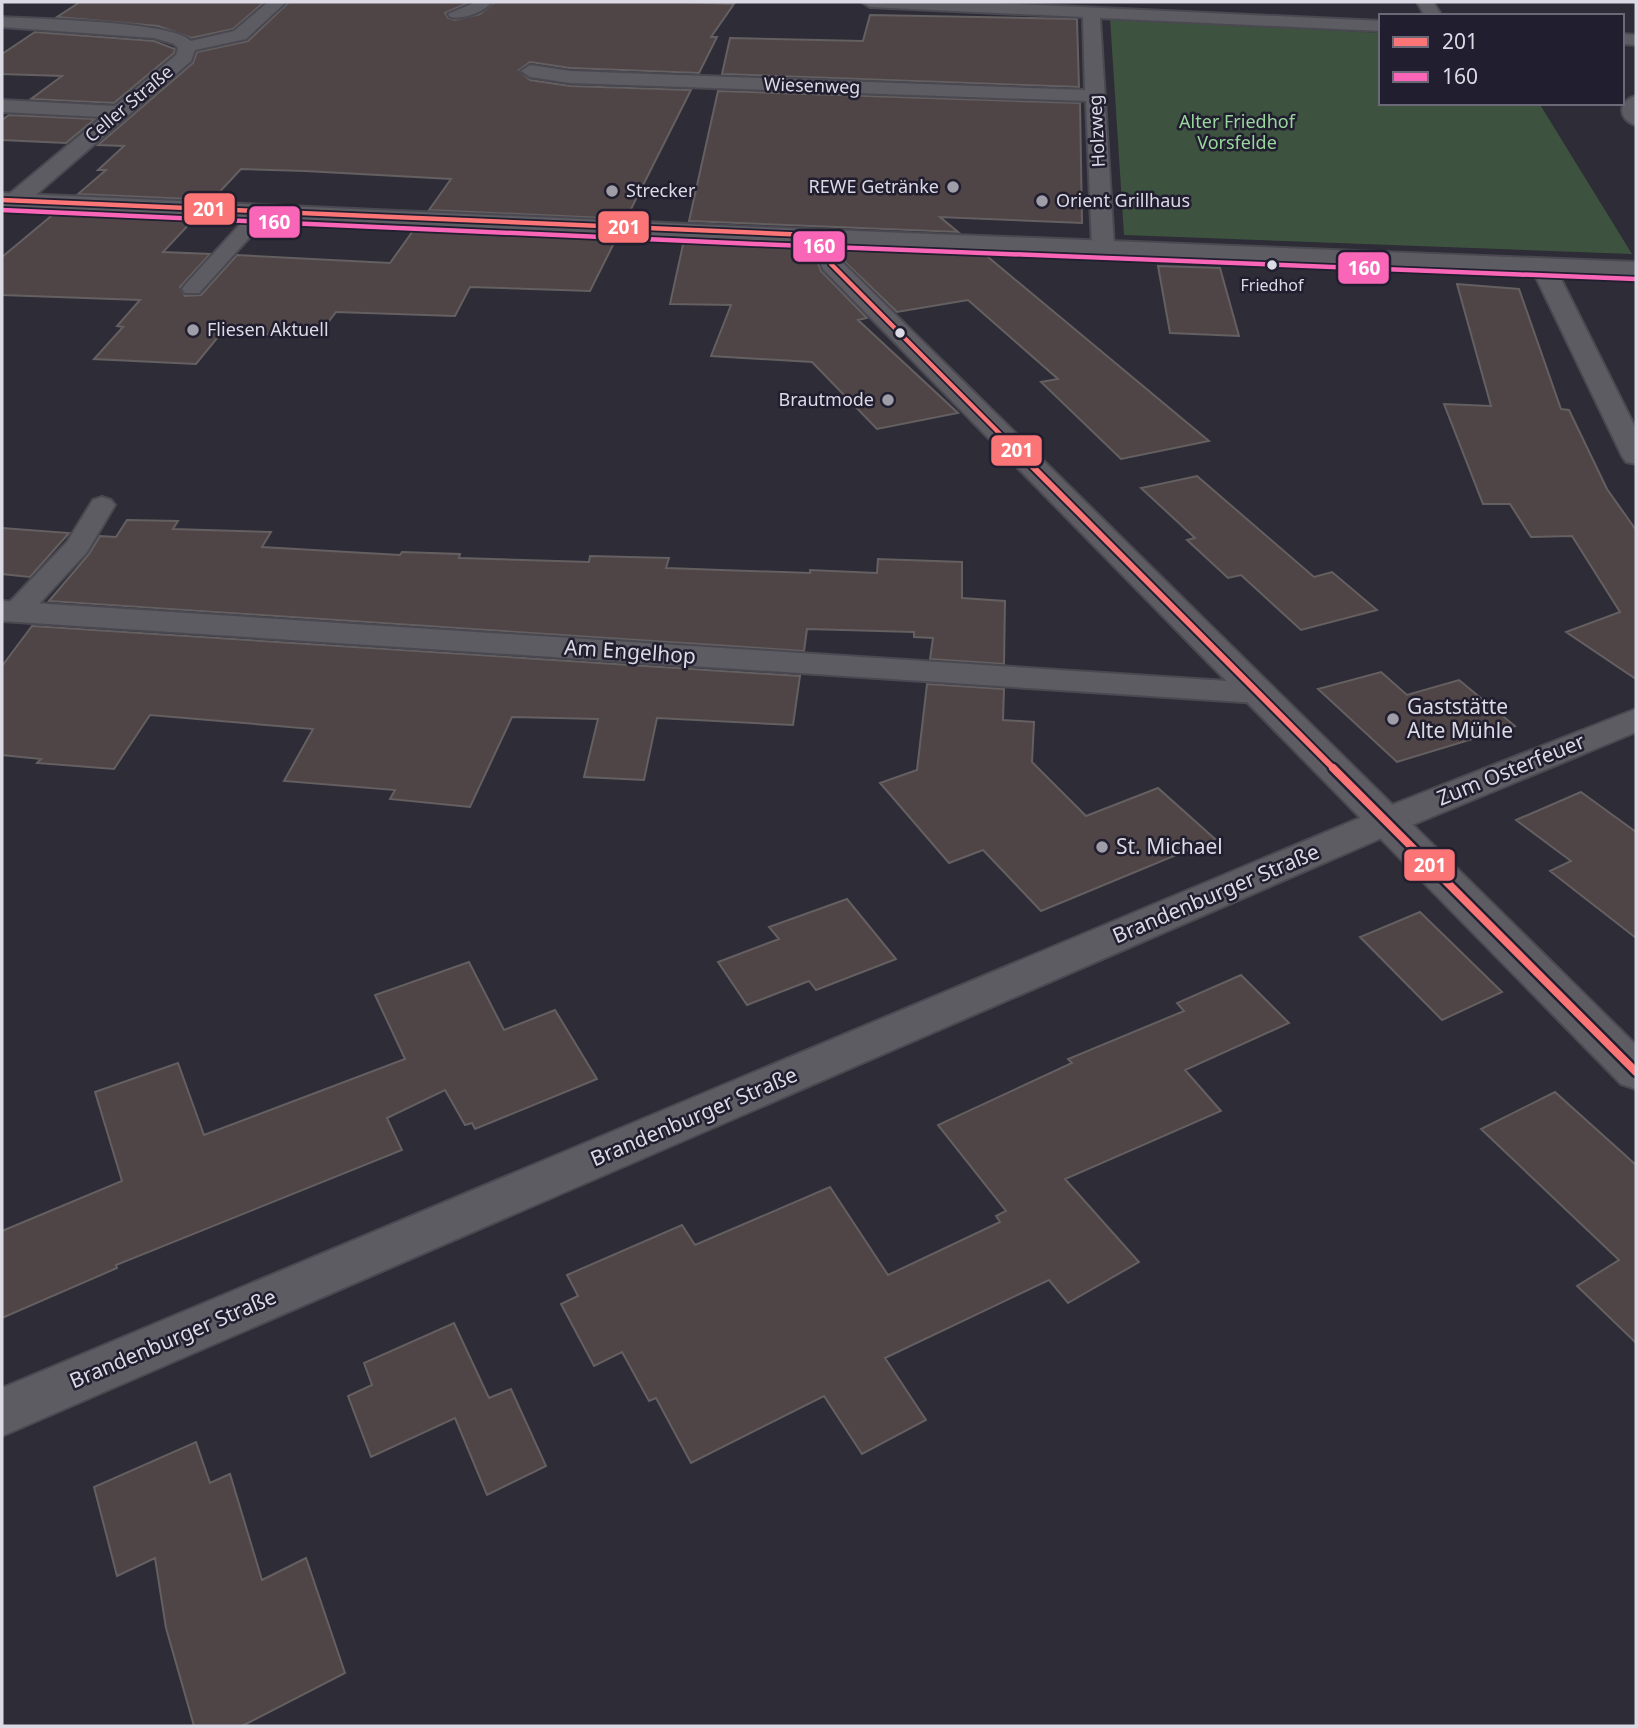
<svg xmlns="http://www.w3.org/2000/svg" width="1638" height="1728" font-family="'Noto Sans',sans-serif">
<rect width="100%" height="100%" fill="#2e2c36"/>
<path fill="#3d523f" d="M1110 18 1381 33V103H1539L1632 254 1124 235Z"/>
<path fill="#504546" stroke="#645f61" stroke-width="2" d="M80 2H264L233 29 191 38 158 26 57 17Z
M289 2H470L445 13 448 18 455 20 480 14 495 2H685L734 4 711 37H717L699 73 570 68 530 62 519 70 530 80 570 86 691 90 626 219 429 210 451 179 305 171 241 169 212 200 78 194 106 170H98L124 146 98 145 193 63 197 52 248 41Z
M870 15 1077 19 1079 87 722 74 730 38 863 41Z
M35 32 154 41 175 49 174 53 114 103 31 99 62 76 2 74V54Z
M718 91 1080 103 1082 223 940 217 958 232 689 221Z
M9 115 95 119 66 143 2 140V120Z
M56 212 195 218 163 252 210 254 180 287 185 296 201 295 237 255 390 263 415 228 617 237 590 291 470 287 455 316 336 312 317 337 222 332 196 364 94 359 123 327 117 326 140 300 2 295V257Z
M684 240 813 245V250L821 271 867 318 858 320 958 413 877 429 812 362 711 356 731 305 670 304Z
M843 247 982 252 1209 441 1121 459 1041 382 1058 379 968 300 897 312 844 261Z
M1158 266 1220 268 1239 336 1170 333Z
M1457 284 1519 289 1561 409 1569 410 1607 489 1636 530V679L1566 632 1620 612 1572 536 1531 537 1510 504H1483L1444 404 1491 406Z
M1197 476 1314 577 1332 572 1377 610 1301 630 1241 575 1228 578 1187 540 1195 538 1141 488Z
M127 520 178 521 173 529 271 532 262 547 400 555 402 552 460 554 459 558 589 562 590 556 669 558 666 568 810 573V570L877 573 878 559 962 562V598L1005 601 1004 664 930 659 933 638 914 637V632L807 629 804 651 49 601 89 554 100 536 116 537Z
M2 528 69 533 30 577 2 574Z
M32 626 800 676 793 725 657 718 644 780 584 777 598 719 512 717 470 807 390 799 395 790 284 781 313 729 150 715 114 769 37 763 41 759 2 755V666Z
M1381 672 1407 695 1459 680 1515 726 1397 762 1318 689Z
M927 684 1004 689 1003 720 1034 722 1032 762 1086 816 1158 788 1215 839 1041 911 983 850 949 863 880 783 917 770Z
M1581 792 1636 832V938L1550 871 1571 861 1516 820Z
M847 899 896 959 816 990 809 981 747 1005 718 962 779 939 769 927Z
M1420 912 1502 992 1442 1020 1360 937Z
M469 962 504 1030 555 1010 597 1079 475 1129 472 1123 465 1125 445 1090 387 1118 402 1150 116 1265 117 1268 2 1318V1231L122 1181 95 1092 178 1063 204 1135 405 1059 375 995Z
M1241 975 1289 1023 1185 1070 1221 1111 1065 1179 1139 1262 1068 1303 1049 1280 885 1358 926 1420 862 1454 824 1396 691 1463 656 1398 649 1401 622 1352 594 1366 561 1304 578 1296 567 1275 682 1225 695 1245 830 1187 888 1275 1000 1222 996 1216 1006 1211 938 1125 1072 1063 1068 1059 1184 1011 1177 1003Z
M1555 1092 1636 1165V1343L1577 1286 1619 1260 1481 1129Z
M454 1323 489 1398 511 1389 546 1466 487 1495 455 1418 371 1457 348 1396 372 1385 364 1363Z
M196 1442 210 1483 230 1474 262 1580 306 1558 345 1673 242 1726H194L166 1628 155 1558 117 1576 94 1487Z"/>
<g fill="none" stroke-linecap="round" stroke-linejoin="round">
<g stroke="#4a4951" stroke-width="4">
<path id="lane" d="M476 2H492C484 12 463 20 450 17L448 14Z
M261 207 271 213 268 217 199 293H185L182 289 185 285 254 209Z
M102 497 111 500 115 505 87 552 26 618 16 620 6 618 2 612 6 606 67 542 93 500Z"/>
</g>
<g stroke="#4a4951" stroke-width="4">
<path id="street" d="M268 2H286L246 39 195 50 191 61 24 205H8L5 200 8 195 102 117 2 112V100L115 106 176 55 178 48 174 44 154 38 2 27V17C36 19 171 21 191 41L234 31Z
M862 2H973L1381 21V31L1100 18 1114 247 1111 252H1095L1092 247 1086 101 570 83 530 77 521 71 530 65 570 71 1085 90 1083 17 870 7Z
M1417 2H1433L1442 16H1425Z
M1622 34 1636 35V45L1622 44Z
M1636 96V125C1618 120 1617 101 1636 96Z
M1543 260 1551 262 1555 267 1636 429V464L1626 462 1622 456 1531 267 1535 262Z
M2 601 1258 683 1270 686 1275 693 1270 700 1258 703 2 621Z
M1636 709V732L1400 830 2 1436V1388L1374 812Z"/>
</g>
<g stroke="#4a4951" stroke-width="4">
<path id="secondary" d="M2 193 755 227 1636 262V276L840 244 842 262 1636 1045V1089L1621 1084 823 269 815 249 817 243 2 207Z"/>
</g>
<use href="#lane" fill="#5d5c63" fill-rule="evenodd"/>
<use href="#street" fill="#5d5c63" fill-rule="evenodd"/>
<use href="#secondary" fill="#5d5c63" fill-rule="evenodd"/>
<g stroke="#211e2f" stroke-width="8">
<path id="bus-1-far2" d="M2 200 831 236
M831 236 827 249 831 264 1012 446"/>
</g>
<g stroke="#211e2f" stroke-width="10">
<path id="bus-1-far1" d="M1010 444 1335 770"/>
</g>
<g stroke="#211e2f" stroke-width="13">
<path id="bus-1" d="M1333 768 1636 1072"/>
</g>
<g stroke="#211e2f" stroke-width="8">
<path id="bus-2" d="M2 210 755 244 1636 279"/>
</g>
<use href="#bus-1-far2" stroke="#fb7577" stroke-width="4.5"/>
<use href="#bus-1-far1" stroke="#fb7577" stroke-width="6"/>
<use href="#bus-1" stroke="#fb7577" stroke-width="8"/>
<use href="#bus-2" stroke="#fa66b7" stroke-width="4.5"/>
</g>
<g fill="#9e9da8" stroke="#211e2f" stroke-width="2.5">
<circle cx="953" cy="187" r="7"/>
<circle cx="612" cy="191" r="7"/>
<circle cx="1042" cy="201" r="7"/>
<circle cx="193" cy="330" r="7"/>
<circle cx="888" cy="400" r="7"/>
<circle cx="1393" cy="719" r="7"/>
<circle cx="1102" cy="847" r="7"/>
</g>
<g fill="#dbdae5" stroke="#211e2f" stroke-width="2.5">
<circle cx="1272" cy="265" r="6"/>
<circle cx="900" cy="333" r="6"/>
</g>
<g text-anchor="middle" stroke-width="5" stroke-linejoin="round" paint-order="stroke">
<g font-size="16" fill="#dbdae5" stroke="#211e2f">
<text x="1272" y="291">Friedhof</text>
</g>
<g font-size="18" fill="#dbdae5" stroke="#211e2f">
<text transform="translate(812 86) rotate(2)" y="6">Wiesenweg</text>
<text transform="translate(129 104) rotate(-40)" y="6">Celler Straße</text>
<text transform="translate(1097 131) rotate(-93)" y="6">Holzweg</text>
</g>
<g font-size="18" fill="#99d69c" stroke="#211e2f">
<text x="1237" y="128">Alter Friedhof<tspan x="1237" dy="21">Vorsfelde</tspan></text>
</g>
<g font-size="18" fill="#dbdae5" stroke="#211e2f" text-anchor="start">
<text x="939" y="193" text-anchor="end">REWE Getränke</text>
<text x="626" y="197">Strecker</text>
<text x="1056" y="207">Orient Grillhaus</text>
<text x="207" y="336">Fliesen Aktuell</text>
<text x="874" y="406" text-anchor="end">Brautmode</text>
</g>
<g font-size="21" fill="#dbdae5" stroke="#211e2f">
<text transform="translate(630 652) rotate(4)" y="7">Am Engelhop</text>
<text transform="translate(1511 770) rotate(-22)" y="7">Zum Osterfeuer</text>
<text transform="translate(1216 894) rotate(-23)" y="7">Brandenburger Straße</text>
<text transform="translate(694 1117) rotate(-23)" y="7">Brandenburger Straße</text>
<text transform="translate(173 1339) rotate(-23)" y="7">Brandenburger Straße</text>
</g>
<g font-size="21" fill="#dbdae5" stroke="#211e2f" text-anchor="start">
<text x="1407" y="714">Gaststätte<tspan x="1407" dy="24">Alte Mühle</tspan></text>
<text x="1116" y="854">St. Michael</text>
</g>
</g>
<g stroke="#211e2f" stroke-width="2.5">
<rect x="183" y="192" width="53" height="34" rx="7" fill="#fb7577"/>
<rect x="248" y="205" width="53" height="34" rx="7" fill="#fa66b7"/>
<rect x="597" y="210" width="53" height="34" rx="7" fill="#fb7577"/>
<rect x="792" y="230" width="54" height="33" rx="7" fill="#fa66b7"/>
<rect x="1337" y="251" width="53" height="34" rx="7" fill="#fa66b7"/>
<rect x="990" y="434" width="53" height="33" rx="7" fill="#fb7577"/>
<rect x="1403" y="848" width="53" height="34" rx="7" fill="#fb7577"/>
</g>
<g font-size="19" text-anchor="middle" font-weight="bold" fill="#fff">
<text x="209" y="216">201</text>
<text x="274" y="229">160</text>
<text x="624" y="234">201</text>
<text x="819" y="253">160</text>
<text x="1364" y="275">160</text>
<text x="1017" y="457">201</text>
<text x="1430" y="872">201</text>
</g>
<rect width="1638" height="1728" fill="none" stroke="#dbdae5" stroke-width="7"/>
<rect x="1379" y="14" width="245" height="91" fill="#211e2f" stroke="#6b6978" stroke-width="2"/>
<rect x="1393" y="37" width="35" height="10" fill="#fb7577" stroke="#6b6978" stroke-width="2"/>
<text x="1442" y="49" font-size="21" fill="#dbdae5">201</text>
<rect x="1393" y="72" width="35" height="10" fill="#fa66b7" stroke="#6b6978" stroke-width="2"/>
<text x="1442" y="84" font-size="21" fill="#dbdae5">160</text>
</svg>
